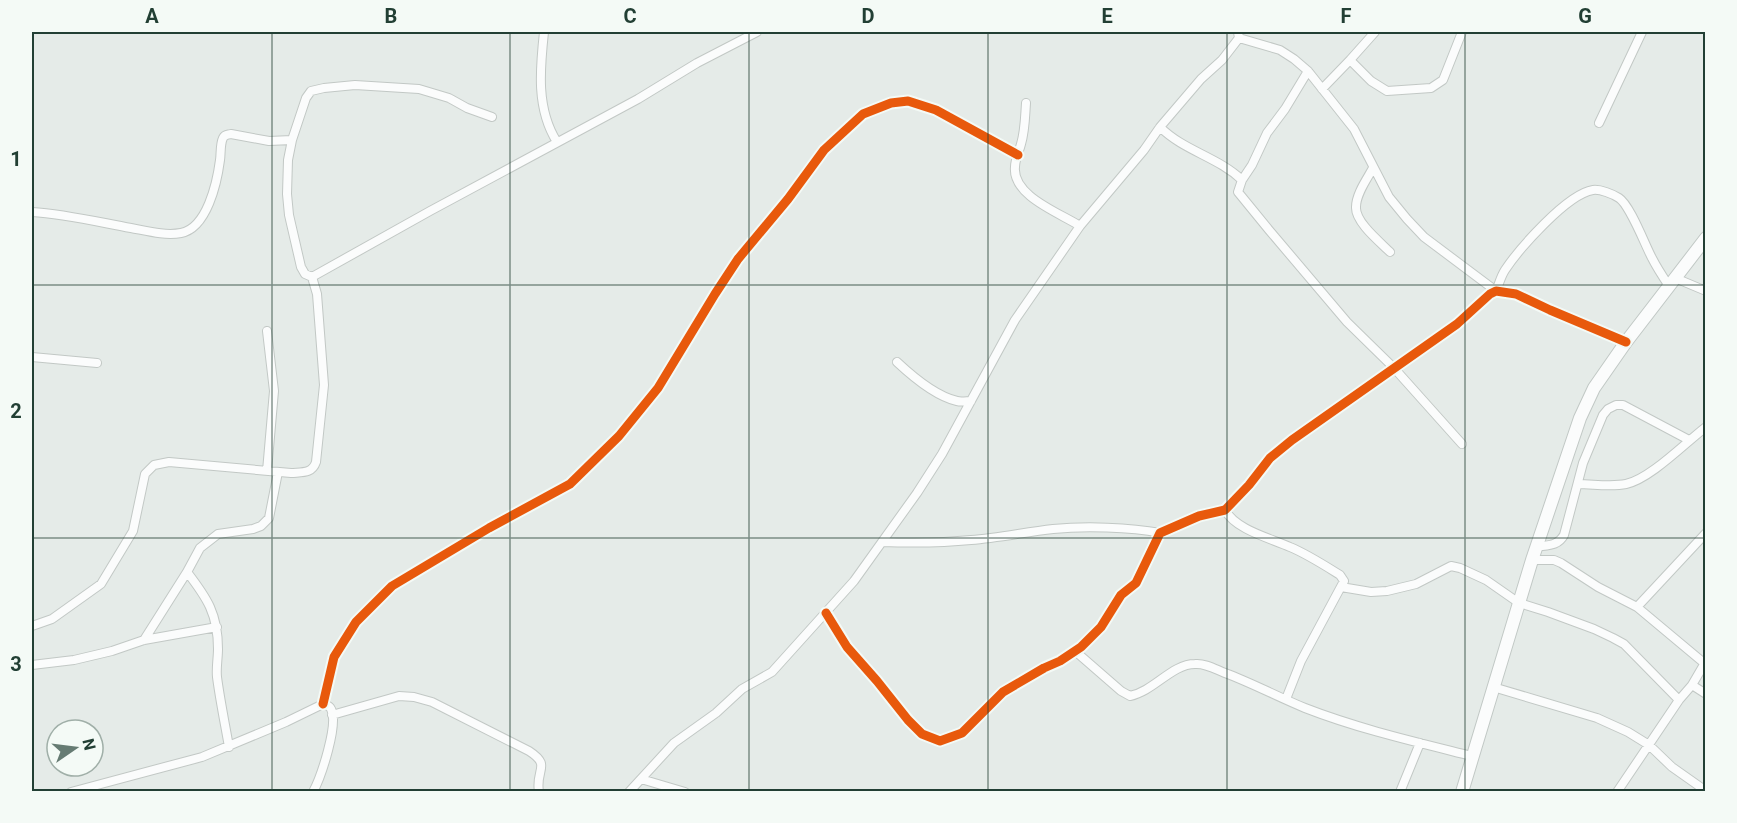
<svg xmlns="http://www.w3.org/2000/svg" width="1737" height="823" font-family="Roboto,sans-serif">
<rect width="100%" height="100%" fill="#e5ebe8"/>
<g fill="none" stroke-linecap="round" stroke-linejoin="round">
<g stroke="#c2c8c5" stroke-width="10">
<path id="street" d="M544 32C540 69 536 109 557 142
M1239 38 1280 50 1294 59 1308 71 1354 129 1389 197 1407 219 1424 237 1496 291
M1350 60 1371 81 1387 91 1431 88 1443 80 1462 32
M1308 71 1285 109 1267 133 1252 165 1242 180 1238 192 1269 230 1347 322 1394 368 1462 444
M1322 89 1350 60 1375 32
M1026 103C1025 117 1025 131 1021 144 1019 152 1015 159 1015 167 1012 196 1060 213 1080 226
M1599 123 1642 32
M1160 127C1184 151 1218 157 1242 180
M1373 168C1367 179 1356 194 1356 207 1355 222 1380 242 1390 252
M32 212C65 214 98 222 131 228 147 231 165 236 181 233 207 228 217 183 220 160 221 154 220 144 223 138 225 134 227 135 231 134L269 141 292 140
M312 277 430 211 638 99 697 63 757 32
M1675 278 1706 291
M1496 291C1499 284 1501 276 1505 270 1519 249 1567 194 1593 190 1600 189 1613 194 1619 198 1630 205 1645 245 1652 258 1657 268 1663 277 1669 286
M267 331 274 391 267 471
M32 357 97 363
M897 362C913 377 935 396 957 401 961 402 967 401 971 401
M1578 484C1593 484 1611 487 1626 484 1650 479 1685 443 1706 427
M1225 510C1236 530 1270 538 1290 547 1307 554 1324 565 1340 575L1344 581 1301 661 1286 699
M882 542C912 543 941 543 971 540 998 538 1026 532 1053 529 1084 526 1130 527 1160 533
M1536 547C1548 545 1558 546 1564 535L1583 463 1603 415 1608 409 1616 405H1623L1689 440
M1532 560H1554L1561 563 1598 587 1637 607 1704 663
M1341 587 1371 592 1387 591 1416 584 1451 566 1460 568 1486 580 1519 603 1548 612 1594 629 1613 638 1624 644 1679 700
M1637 607 1706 533
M826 613 847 647 877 681 908 720 922 734 940 741 962 733 1003 692 1044 668 1060 661 1081 647 1101 627 1121 595 1136 583 1160 533 1199 516 1225 510 1249 485 1270 458 1292 440 1457 324 1490 294 1496 291 1516 294 1550 310 1626 342
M32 626 52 619 101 584 133 531 145 474 154 465 169 462 291 473C302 472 312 474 316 462L324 385 317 294 312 277 305 274 301 267 289 215 287 194 288 160 292 140 306 98 311 91 324 88 355 85 419 89 449 98 467 108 492 117
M144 640 187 572
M1075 651 1121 691 1130 696C1154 691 1172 664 1195 664 1205 663 1215 669 1225 673 1252 683 1278 697 1305 708 1359 729 1416 742 1472 756
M32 665 74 660 112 651 144 640 217 627
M1692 685 1706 694
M1493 687 1597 718 1628 732 1649 745 1672 767 1706 791
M323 704 334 657 356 622 392 586 489 528 570 484 619 436 658 388 715 294 738 259 788 199 824 150 863 114 891 103 908 101 936 110 1018 155
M332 715 399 696 414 697 432 702 529 751C552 766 535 769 539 792
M229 747C225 724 220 700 217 677 216 668 218 658 218 649 218 614 207 598 187 572L200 548 218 534 253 529 261 526 269 518 278 472
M641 779 685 792
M71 792 202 757 286 722 323 704C328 706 329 705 331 709 339 724 321 777 313 792
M629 792 674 743 716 713 742 689 772 672 854 581 917 493 942 454 1015 320 1080 226 1144 150 1160 127 1201 79 1222 60 1239 38 1238 32
M1400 792 1420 743
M1617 792 1679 700 1692 685 1706 661"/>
</g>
<g stroke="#c1c8c5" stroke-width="14">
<path id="secondary" d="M1462 792 1532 560 1580 418 1594 388 1626 342 1706 238"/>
</g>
<use href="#street" stroke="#fbfcfc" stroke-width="8"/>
<use href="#secondary" stroke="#fbfcfc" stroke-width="12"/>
<g stroke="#f4faf6" stroke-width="13">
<path id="cycleway" d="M826 613 847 647 877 681 908 720 922 734 940 741 962 733 1003 692 1044 668 1060 661 1081 647 1101 627 1121 595 1136 583 1160 533 1199 516 1225 510 1249 485 1270 458 1292 440 1457 324 1490 294 1496 291 1516 294 1550 310 1626 342
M323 704 334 657 356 622 392 586 489 528 570 484 619 436 658 388 715 294 738 259 788 199 824 150 863 114 891 103 908 101 936 110 1018 155"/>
</g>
<use href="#cycleway" stroke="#e8590c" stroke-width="9"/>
</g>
<path fill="none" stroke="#223f34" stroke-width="1.5" stroke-opacity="0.55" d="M272 32V792M510 32V792M749 32V792M988 32V792M1227 32V792M1465 32V792M32 285H1706M32 538H1706"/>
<rect width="1737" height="823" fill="none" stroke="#f4faf6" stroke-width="66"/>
<g transform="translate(75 748) rotate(76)"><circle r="28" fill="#f4faf6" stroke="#a0afa8" stroke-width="1.5"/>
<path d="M0-4.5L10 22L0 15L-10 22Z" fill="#667b73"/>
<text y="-9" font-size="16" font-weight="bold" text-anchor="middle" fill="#223f34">N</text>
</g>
<rect x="33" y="33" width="1671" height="757" fill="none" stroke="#223f34" stroke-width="2"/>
<g font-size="20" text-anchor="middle" font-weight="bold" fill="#223f34">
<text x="152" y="23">A</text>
<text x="391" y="23">B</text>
<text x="630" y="23">C</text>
<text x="868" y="23">D</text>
<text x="1107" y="23">E</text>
<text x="1346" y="23">F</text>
<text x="1585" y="23">G</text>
<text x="16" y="166">1</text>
<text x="16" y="418">2</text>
<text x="16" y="671">3</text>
</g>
</svg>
